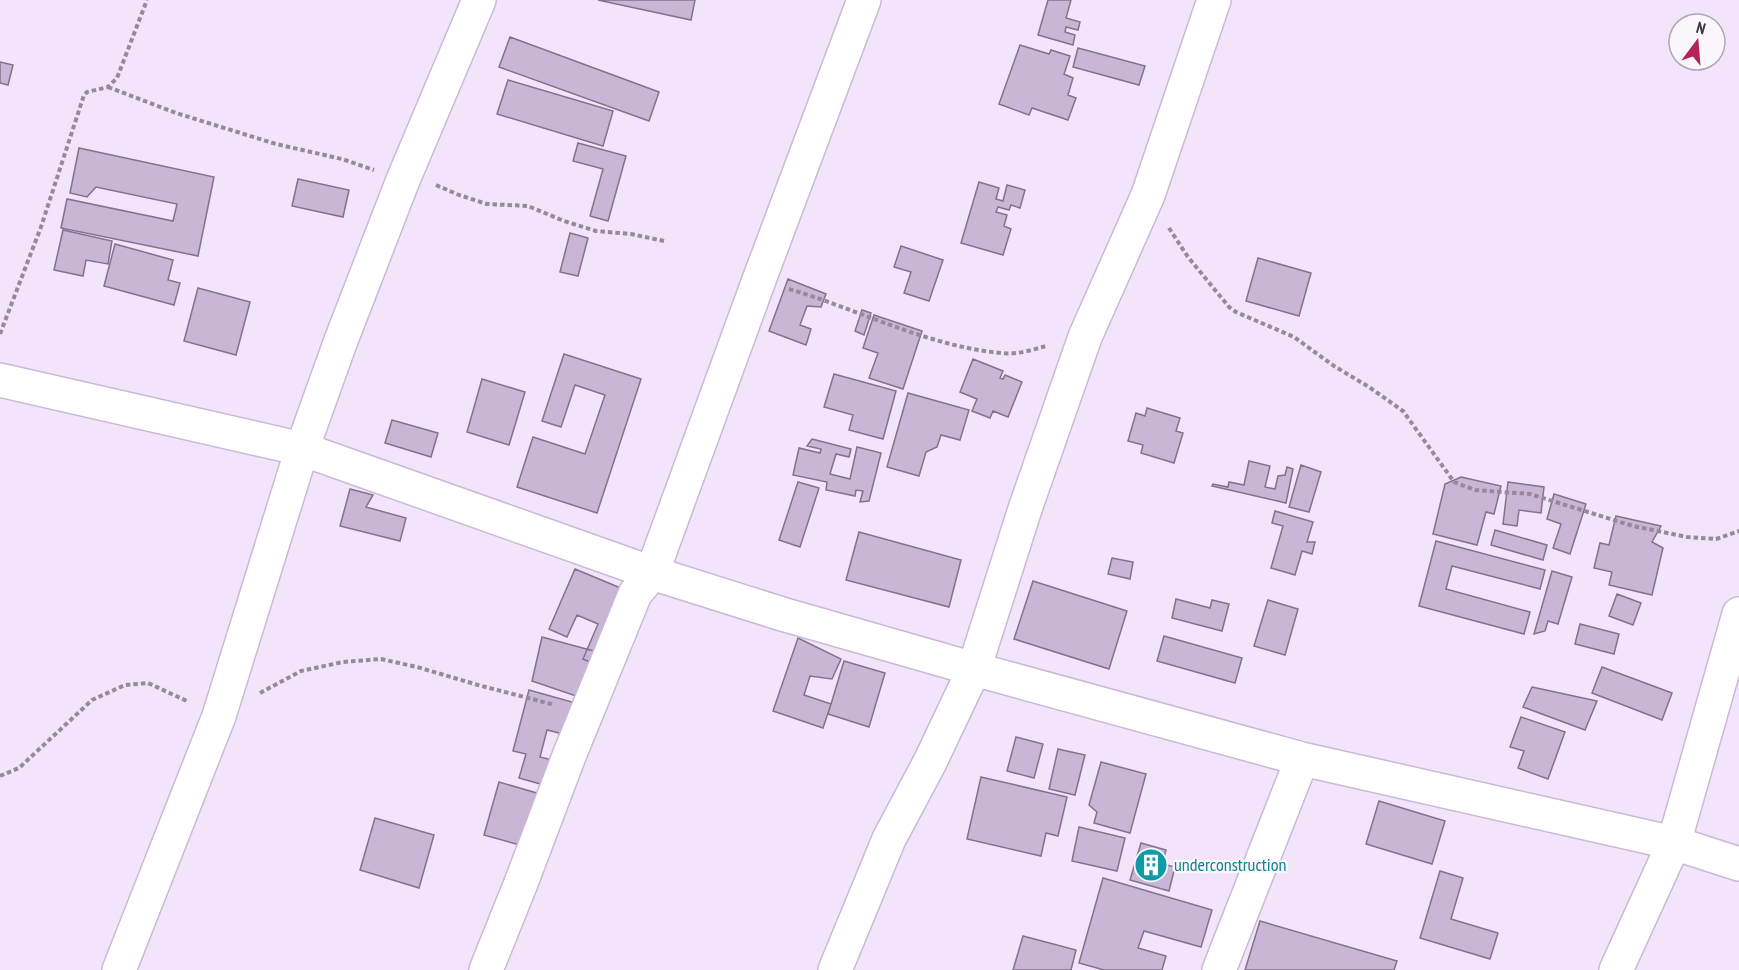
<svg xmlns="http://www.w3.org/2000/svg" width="1739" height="970" font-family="'PT Sans Narrow',sans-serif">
<rect width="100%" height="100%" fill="#f2e4fb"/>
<path fill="#c9b5d6" stroke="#83728c" stroke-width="1.5" d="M598 0H695L691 20Z
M1048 0H1071L1066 18 1080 22 1078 30 1066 27 1065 32 1075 35 1073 45 1038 35Z
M510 37 659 92 649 121 499 67Z
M1020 45 1049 54 1051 50 1070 56 1064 74 1073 78 1068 95 1076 98 1068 120 1032 108 1029 115 999 104Z
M1078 48 1145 66 1139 85 1073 67Z
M0 62 13 65 8 85 0 83Z
M508 80 613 111 603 146 497 114Z
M578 143 626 156 608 221 590 216 603 169 573 161Z
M79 148 214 177 198 256 61 228 67 199 173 221 177 204 96 187 87 197 70 193Z
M298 179 349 190 343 217 292 206Z
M979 182 999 188 996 199 1003 201 1007 185 1025 190 1020 208 1011 205 1009 210 998 207 996 212 1007 215 1004 226 1011 229 1003 255 961 243Z
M63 230 112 241 108 264 86 260 83 276 54 270Z
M570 233 588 238 578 276 560 272Z
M115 244 173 260 168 280 180 283 174 305 104 286Z
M901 246 943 260 929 301 904 293 911 272 894 267Z
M1258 258 1311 273 1299 316 1246 301Z
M788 279 826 294 821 307 807 306 800 325 811 329 806 345 769 331Z
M198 288 250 302 236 355 184 341Z
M862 310 871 313 864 335 855 331Z
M874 315 922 331 903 389 869 378 878 353 863 348Z
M564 354 641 379 597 513 517 487 533 437 585 454 605 395 575 385 561 427 542 421Z
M973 359 1003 371 1000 378 1003 379 1005 375 1022 382 1008 417 993 411 990 418 972 411 977 399 960 392Z
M834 374 896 391 883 439 849 430 853 415 824 407Z
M482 379 525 392 509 445 467 432Z
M908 393 969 410 960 440 941 435 937 447 926 452 919 476 887 467Z
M1147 408 1180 418 1176 431 1183 433 1174 463 1141 453 1143 445 1128 441 1136 413 1145 416Z
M392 420 438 433 431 457 385 443Z
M812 439 851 449 849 457 836 454 830 474 850 479 857 447 881 453 869 501 860 502 863 491 856 490 855 496 826 490 827 482 793 475 799 448 820 453 821 449 807 446Z
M1249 461 1270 466 1265 487 1275 489 1278 476 1285 475 1287 467 1293 469 1286 503 1212 486 1213 484 1228 487 1229 482 1244 485Z
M1301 465 1321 472 1309 512 1289 507Z
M1461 477 1501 486 1494 514 1486 512 1477 545 1433 534 1445 484Z
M798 482 819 488 800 547 779 540Z
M1508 482 1544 487 1541 513 1519 510 1517 526 1503 524Z
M350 489 373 495 366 507 406 518 400 541 340 526Z
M1554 494 1586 504 1570 554 1553 548 1561 524 1547 519Z
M1275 511 1313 522 1307 542H1315L1312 554 1302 551 1295 575 1271 568 1283 526 1272 523Z
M1616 516 1661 526 1652 542 1663 548 1652 595 1609 585 1612 572 1594 568 1600 543 1609 545Z
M1495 530 1547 545 1543 560 1491 545Z
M859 532 961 560 949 607 846 580Z
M1436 541 1545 570 1540 589 1452 566 1446 589 1530 612 1524 634 1419 606Z
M1112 558 1133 562 1130 579 1108 574Z
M575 569 635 594 604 668 583 659 598 624 577 615 567 637 549 629Z
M1552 571 1572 577 1558 624 1548 621 1545 631 1534 634Z
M1033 581 1127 611 1109 669 1014 639Z
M1617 594 1641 603 1633 625 1609 616Z
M1176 599 1210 608 1212 600 1229 604 1222 631 1172 618Z
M1268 600 1298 609 1285 655 1254 646Z
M1580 624 1619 634 1614 654 1575 644Z
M1164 636 1242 658 1235 683 1157 661Z
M542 637 594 651 582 698 532 681Z
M798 638 841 659 832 679 810 676 804 695 831 704 823 728 773 711Z
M844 661 885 673 869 727 828 714Z
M1602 667 1672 693 1662 720 1592 693Z
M1532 687 1597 701 1585 730 1523 707Z
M529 690 579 704 571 736 547 730 540 757 572 765 565 791 519 778 526 754 513 751Z
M1521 717 1565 732 1548 779 1518 768 1524 751 1510 747Z
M1016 737 1043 744 1034 778 1007 771Z
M1058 749 1085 755 1075 795 1049 789Z
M1101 762 1146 774 1130 833 1094 823 1097 812 1089 805Z
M981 777 1067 797 1058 836 1046 833 1041 856 967 839Z
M499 782 554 798 527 847 484 835Z
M1379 801 1445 821 1432 864 1366 844Z
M375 818 434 835 419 888 360 870Z
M1079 827 1125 838 1117 871 1072 861Z
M1141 843 1166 850 1162 864 1175 867 1169 891 1130 880Z
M1440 871 1463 878 1451 919 1498 933 1490 959 1420 938Z
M1103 878 1212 910 1201 947 1144 931 1138 948 1166 956 1162 970H1104L1079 963Z
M1260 921 1397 961 1394 970H1245Z
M1023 936 1076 950 1071 970H1013Z"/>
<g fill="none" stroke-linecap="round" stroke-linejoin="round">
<g stroke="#cbb9d5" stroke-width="36">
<path id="minor" d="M0 380 302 449 652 573 782 614 974 669 1302 759 1674 843 1739 864
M119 970 219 716 302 449 340 343 403 180 479 0
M486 970 521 883 569 756 635 594 652 573 759 280 864 0
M835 970 889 839 930 762 974 669 1025 509 1085 337 1148 195 1214 0
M1219 970 1302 759
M1616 970 1674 843 1739 614"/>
</g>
<path stroke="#958a9c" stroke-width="4" stroke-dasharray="4.5 3" stroke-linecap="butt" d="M108 87 176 113 276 144 342 159 374 170
M436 185 459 195 487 204 528 206 564 221 596 231 631 234 664 241
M1169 228 1188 257 1229 307 1236 312 1294 337 1334 366 1369 387 1403 411 1454 482 1475 490 1530 494 1633 526 1687 537 1716 539 1739 531
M789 289C860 310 927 346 1001 353 1016 355 1032 350 1046 346
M0 334 41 227 84 95 87 92 108 87 117 78 147 0
M260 693 301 671 343 662 381 659 417 667 478 685 555 705
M0 776 19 768 92 700 125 685 148 683 189 702"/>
<use href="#minor" stroke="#fff" stroke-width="33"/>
</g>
<defs>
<g id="building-disc" transform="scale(1.725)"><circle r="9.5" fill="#0f9aa8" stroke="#faf6fc"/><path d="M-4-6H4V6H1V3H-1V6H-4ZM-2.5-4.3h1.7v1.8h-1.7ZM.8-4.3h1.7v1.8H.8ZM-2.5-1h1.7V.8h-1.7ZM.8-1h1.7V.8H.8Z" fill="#fff"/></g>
</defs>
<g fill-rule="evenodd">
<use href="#building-disc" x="1151" y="865"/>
</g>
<g text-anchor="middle" stroke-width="4.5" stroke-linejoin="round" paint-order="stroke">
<g font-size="18" fill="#0d838f" stroke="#faf6fc" text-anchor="start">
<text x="1174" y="871">underconstruction</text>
</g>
</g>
<g transform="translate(1697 42) rotate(16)"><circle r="28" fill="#faf6fc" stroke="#aea9b1" stroke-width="1.5"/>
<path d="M0-4.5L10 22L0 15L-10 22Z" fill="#b42454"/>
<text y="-9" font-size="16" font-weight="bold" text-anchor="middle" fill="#3c3541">N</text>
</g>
</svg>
